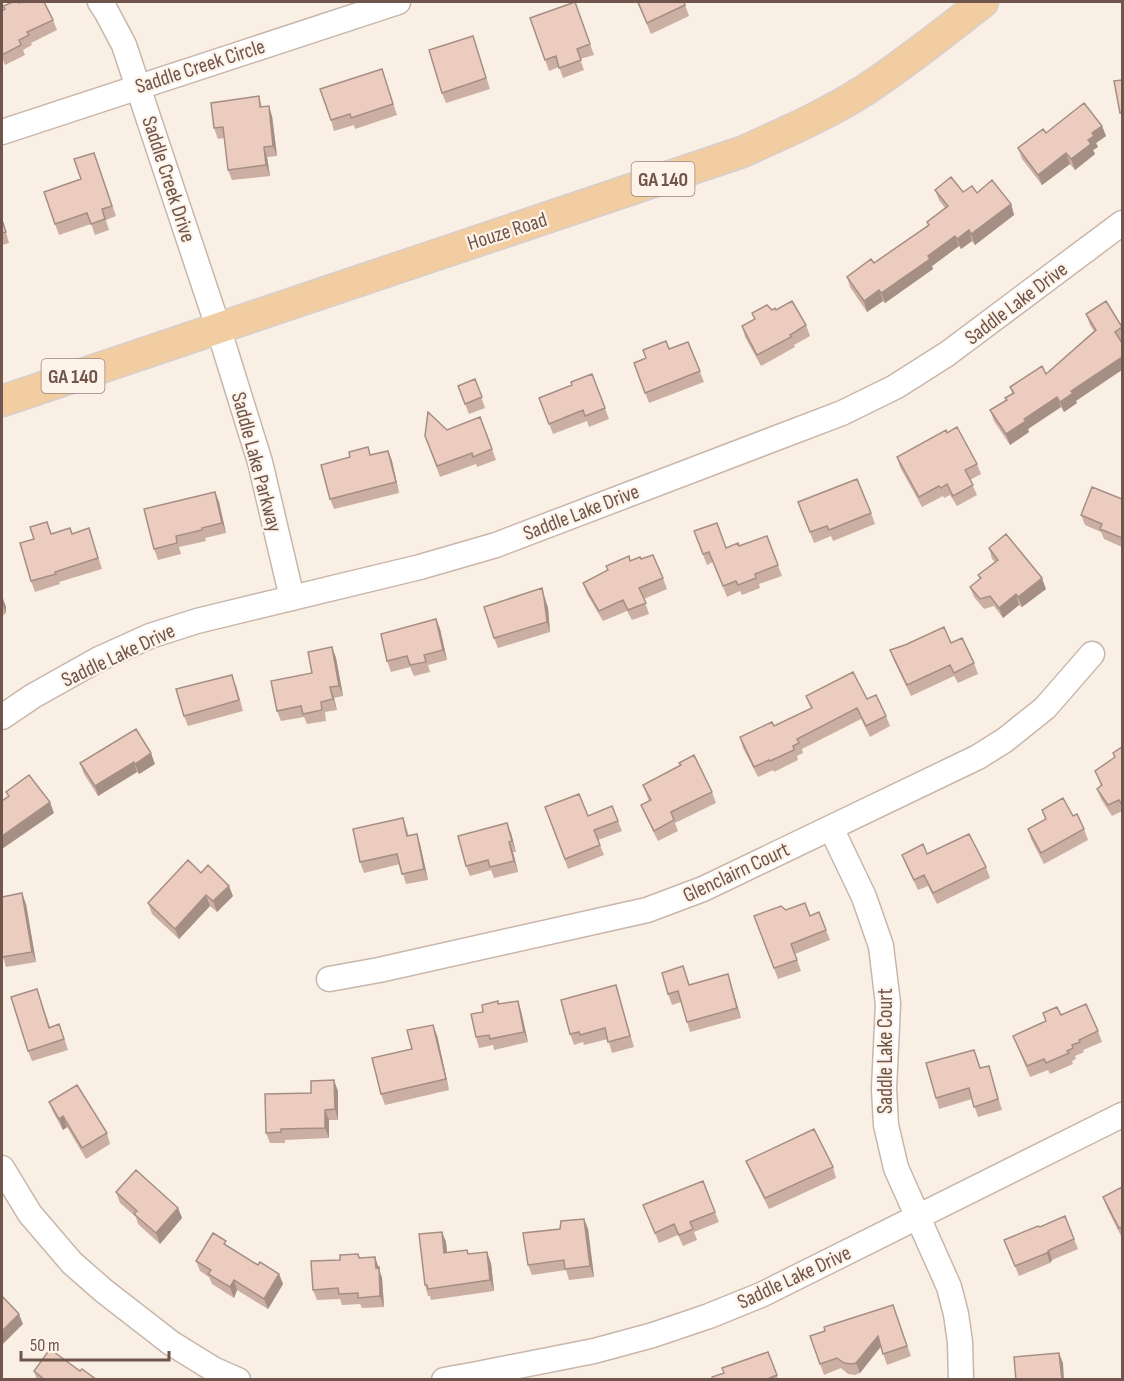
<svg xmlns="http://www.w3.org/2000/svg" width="1124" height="1381" font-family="'Sofia Sans Condensed',sans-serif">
<rect width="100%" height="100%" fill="#faefe4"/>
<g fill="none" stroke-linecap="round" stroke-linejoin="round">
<g stroke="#c9b6ab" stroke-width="27">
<path id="minor" d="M100 2 106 11 124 45 218 327 260 462 292 598
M2 132 398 2
M2 717 33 696 99 659 150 636 197 621 420 567 496 545 842 413 895 387 947 354 1122 223
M831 828 864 897 881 946 888 1004 884 1089 886 1125 896 1168 949 1287 956 1314 960 1342 961 1380
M329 979 379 970 647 910 703 889 978 757 1005 740 1045 708 1092 654
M2 1168 30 1214 72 1263 104 1291 171 1343 213 1369 238 1380
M444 1380 472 1375 594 1351 653 1335 709 1316 761 1295 1122 1115"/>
</g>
<g stroke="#d7cfcd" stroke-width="33">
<path id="major" d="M2 401 742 152C784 133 826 115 865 90 906 63 945 32 983 2"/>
</g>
<use href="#minor" stroke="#fff" stroke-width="24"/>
<use href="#major" stroke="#f2cda2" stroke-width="30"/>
</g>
<path fill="#cbafa3" d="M575 2 594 55 580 59 584 70 563 78 559 67 549 71 530 18Z
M637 2H684L689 16 651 34Z
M19 3 53 20 57 30 31 43 32 45 23 50 25 55 5 65 3 60 2 61V11Z
M473 36 490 89 446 103 442 93Z
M382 69 397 115 355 129 354 125 334 131 331 120Z
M259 96 262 107 272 116 277 156 267 157 270 176 232 180 228 170 224 138 218 139 214 128Z
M1102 126 1106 136 1096 143 1098 147 1093 150 1095 154 1075 170 1070 164 1042 185 1022 159 1018 148 1046 133Z
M94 153 116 216 106 220 109 230 95 235 91 224 59 235 55 224 81 179Z
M935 190 977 193 1011 204 1014 215 975 245 972 241 961 249 959 246 932 266 933 269 885 303 883 301 867 312 850 287 847 277 874 263 928 225 927 222 945 208 939 200Z
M2 219 9 243 2 245Z
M772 310H776L806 325 810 336 794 345 795 347 761 366 745 337 742 326 755 319 752 313Z
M1086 314 1122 327V340L1076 401 1077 403 1064 412 1061 407 1028 429 1029 432 1010 445 994 421 990 410 1006 400 1005 398 1012 393 1010 387 1046 374 1094 331 1090 325Z
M688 342 704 382 649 403 634 363Z
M592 374 609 419 589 427 587 421 553 434 539 398 572 385Z
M475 379 485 408 469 414 458 386Z
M480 417 496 460 477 467 476 464 440 477 425 436 447 430Z
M388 451 392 461 399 493 334 509 330 499 371 455Z
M897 457 977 464 981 474 970 480 977 495 957 506 950 495 944 498 943 496 922 507 900 467Z
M215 492 219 502 226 533 205 538 206 541 179 547 181 554 158 560 154 549Z
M1122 499V547L1104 539 1101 532 1085 525 1081 515Z
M798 502 871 513 875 524 833 541 831 536 814 543Z
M89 528 102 569 59 582 60 584 35 592 31 581 52 534H72Z
M694 531 726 548 739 546 767 536 782 576 759 584 760 588 742 595 740 591 727 597 713 562 707 565Z
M989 548 1046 589 1022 607 1019 605 1003 618 994 606 984 609 974 597 970 587 980 579 978 575 995 562 992 559Z
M641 559 663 578 667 589 644 599 649 614 632 620 627 611 603 621 587 594 583 583 630 561Z
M2 595 6 607V613L2 616Z
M545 599 548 608 550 632 498 648 494 638Z
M436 619 440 629 447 660 428 665 430 672 414 676 410 667 391 672 387 661Z
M332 647 336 658 343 696 334 698 337 710 325 712 326 721 307 724 304 717 281 721 277 711 312 673Z
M890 650 974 663 978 674 958 683 954 676 911 696 894 661Z
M236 685 243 711 188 726 184 716Z
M806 696 867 699 886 716 890 726 870 737 861 719 802 749 803 753 797 756 798 760 774 772 773 770 758 777 743 748 740 737 774 726 811 709Z
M1122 747V811L1112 816 1101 799 1097 789 1101 786 1095 771 1115 758 1113 753Z
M80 763 155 764 139 774 137 772 98 796 84 774Z
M679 763 712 792 716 803 675 823 678 831 658 841 645 815 641 805 649 801 643 785 680 766Z
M612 806 622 831 598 840 604 855 568 869 545 807 588 816Z
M1042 810 1073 816 1084 829 1088 840 1044 864 1031 839 1028 829 1045 819Z
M403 818 409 836 420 844 428 880 406 884 400 864 364 873 360 862Z
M511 833 516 852H513L518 872 494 878 491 870 470 876 466 866Z
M927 854 986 867 990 878 937 904 928 886 918 890 906 865 902 855Z
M201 873 233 896 217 912 210 906 179 939 152 914 148 903Z
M2 892 3 896 26 904 36 962 6 967 2 954Z
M786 910 810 916 819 912 830 940 795 954 801 971 778 979 754 916Z
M683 966 689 985 728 974 741 1018 690 1032 681 1002 672 1005 668 994Z
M37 989 50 1027 63 1035 68 1050 32 1061 28 1051Z
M619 996 634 1047 612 1053 608 1039 584 1045 583 1042 574 1045 570 1034Z
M498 1001 499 1004 521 1011 528 1042 494 1050 493 1045 479 1048 476 1037 483 1012Z
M1043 1013 1061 1015 1098 1031 1102 1042 1083 1050 1084 1052 1075 1056 1076 1059 1072 1061 1073 1064 1050 1074 1048 1070 1030 1077 1013 1036 1046 1021Z
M437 1035 449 1090 385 1105 381 1094 412 1049Z
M989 1066 1002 1110 978 1117 972 1099 939 1109 936 1098 980 1068Z
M338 1091V1120H329V1138L285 1140V1143H270L266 1133 311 1093Z
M49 1102 107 1133 110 1144 86 1159 67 1127 63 1130 53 1112Z
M746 1161 833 1167 836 1178 769 1209 750 1171Z
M1122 1187V1238L1107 1208 1103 1197Z
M116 1192 178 1208 182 1218 160 1244 138 1224 136 1217 120 1203Z
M643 1205 715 1212 719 1222 694 1232 697 1240 683 1246 678 1235 659 1243Z
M584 1219 588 1229 594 1277 569 1280 566 1270 532 1275 528 1265 560 1229Z
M442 1232 446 1242 447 1252 467 1250 469 1254 491 1263 494 1291 431 1300 430 1296H428L425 1285Z
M1074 1239 1078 1249 1052 1260 1050 1263 1019 1276 1004 1240Z
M228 1247 258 1265 279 1274 283 1284 268 1309 237 1290 234 1298 212 1284 209 1277 200 1271 196 1261Z
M358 1254 360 1258 375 1257 382 1278 384 1307 362 1308 360 1304 342 1305 340 1299 317 1300 313 1290 340 1260Z
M893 1305 911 1356 887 1365 881 1347 860 1373 855 1375 848 1374 841 1368 824 1375 810 1336Z
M34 1371H80L97 1380H37Z
M777 1375 778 1380H712Z"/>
<path fill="#a58f85" d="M269 106 272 116 277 156 273 146Z
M1102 126 1106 136 1096 143 1098 147 1093 150 1095 154 1075 170 1071 159 1088 140 1092 133Z
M264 147 267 157 270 176 266 165Z
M1066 153 1070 164 1042 185 1038 175Z
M1011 204 1014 215 975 245 971 234Z
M969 230 972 241 961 249 957 239Z
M955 236 959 246 932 266 933 269 885 303 881 293Z
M879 290 883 301 867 312 864 301Z
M1122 357V370L1076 401 1077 403 1064 412 1060 402 1071 391Z
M1057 397 1061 407 1028 429 1029 432 1010 445 1006 434 1024 419Z
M388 451 392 461 399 493 396 482Z
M215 492 219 502 226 533 222 523Z
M1042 578 1046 589 1022 607 1018 597Z
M542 588 548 608 550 632 547 622Z
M1016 594 1019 605 1003 618 999 608Z
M2 597 6 607V613L2 603Z
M436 619 440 629 447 660 443 650Z
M332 647 336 658 343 696 339 686Z
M330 687 334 698 337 710 333 699Z
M151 753 155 764 139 774 135 764Z
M134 762 137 772 98 796 95 786Z
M50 802 54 813 2 849V836Z
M507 823 511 833 516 852 512 841Z
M417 834 420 844 428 880 424 869Z
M509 842 513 852 518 872 514 861Z
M229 886 233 896 217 912 213 901Z
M22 893 26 904 36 962 32 952Z
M206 895 210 906 179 939 175 929Z
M728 974 731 985 741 1018 737 1008Z
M518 1001 521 1011 528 1042 524 1032Z
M433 1025 437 1035 449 1090 446 1079Z
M334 1080 338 1091V1120L335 1109Z
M325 1110 329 1120V1138L325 1128Z
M63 1116 67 1127 63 1130 59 1119Z
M178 1208 182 1218 160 1244 156 1233Z
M584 1219 588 1229 594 1277 590 1266Z
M442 1232 446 1242 448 1263 444 1253Z
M1049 1250 1052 1260 1050 1263 1047 1253Z
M487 1252 491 1263 494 1291 490 1280Z
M375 1257 382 1278 384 1307 380 1296 376 1268Z
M279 1274 283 1284 268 1309 264 1299Z
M234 1280 237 1290 234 1298 230 1287Z
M19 1314 23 1324 2 1345V1331Z
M878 1336 881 1346 860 1373 856 1363Z
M1059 1353 1063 1363 1064 1380H1062Z"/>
<path fill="#ecccbe" stroke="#a58f85" stroke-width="1.5" d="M13 2H18L19 3 22 2H44L53 20 27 32 29 35 19 40 21 45 2 55V11L5 9 3 6Z
M575 2 590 44 577 49 581 60 559 68 556 56 545 60 530 18Z
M638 2H684L685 5 647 23Z
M473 36 486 78 442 93 429 50Z
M382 69 393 104 351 118 350 114 331 120 320 89Z
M1122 80V113H1120L1114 81Z
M259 96 260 107 269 106 273 146 264 147 266 165 228 170 223 127 214 128 211 103Z
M1084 103 1102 126 1092 133 1094 136 1088 140 1091 144 1071 159 1066 153 1038 175 1018 148 1043 129 1046 133Z
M94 153 112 206 102 209 105 219 91 224 87 213 55 224 44 192 81 179 74 159Z
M951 177 963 192 972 186 977 193 992 180 1011 204 971 234 969 230 957 239 955 236 928 256 930 259 881 293 879 290 864 301 847 277 871 259 874 263 929 225 927 222 948 206 935 190Z
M2 220 6 232 2 233Z
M792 301 806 325 790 335 791 337 757 355 742 326 755 319 752 313 767 305 772 310 775 308 776 310Z
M1106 301 1122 327 1115 332 1122 343V357L1071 391 1073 393 1060 402 1057 397 1024 419 1026 421 1006 434 990 410 1007 400 1005 398 1014 393 1010 387 1042 366 1046 374 1096 330 1086 314Z
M666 341 669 349 688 342 700 371 645 393 634 363 646 358 643 350Z
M592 374 605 408 585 416 583 410 549 424 539 398 572 385 571 382Z
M475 379 482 397 465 404 458 386Z
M428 412 447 430 480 417 492 449 473 457 472 453 437 466 425 436Z
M957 427 977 464 965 470 973 485 953 496 947 484 941 488 939 486 919 497 897 457 946 430 947 433Z
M368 447 370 455 388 451 396 482 330 499 321 465 350 457 349 452Z
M857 479 871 513 829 530 827 526 810 532 798 502Z
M1092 487 1122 499V538L1100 529 1102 524 1081 515Z
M215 492 222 523 202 528V530L176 536 177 543 154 549 144 509Z
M47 522 51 534 70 528 72 534 89 528 98 558 55 572 56 574 31 581 20 543 34 539 30 527Z
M717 523 726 548 738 543 739 546 767 536 778 565 755 574 756 578 738 585 736 581 723 586 709 552 703 554 694 531Z
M1006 534 1042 578 1018 597 1016 594 999 608 990 596 980 599 970 587 981 578 978 575 998 560 989 548Z
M653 555 663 578 639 588 646 603 628 610 623 600 599 611 583 583 608 570 606 566 629 556 630 561 640 557 641 559Z
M542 588 544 598 547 622 494 638 484 607Z
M436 619 443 650 424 655 426 662 410 665 407 656 387 661 381 634Z
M944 627 951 643 962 638 974 663 954 673 950 665 907 685 890 650 905 645Z
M332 647 339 686 330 687 333 699 321 702 322 710 303 714 301 706 277 711 271 681 312 673 308 652Z
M853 672 867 699 876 695 886 716 866 726 857 708 797 739 799 743 793 746 794 750 770 761 769 760 754 767 740 737 772 722 774 726 812 708 806 696Z
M232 675 239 700 184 716 176 689Z
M136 729 151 753 135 764 134 762 95 786 80 763Z
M1122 747V802L1121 803 1119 800 1108 805 1097 789 1102 785 1095 771 1115 757 1113 753Z
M694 755 712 792 671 812 674 820 654 831 641 805 651 800 643 785 681 765 679 763Z
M29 775 50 802 2 836V801L9 796 6 792Z
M579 794 588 816 612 806 618 821 594 830 600 845 565 859 545 807Z
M1063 798 1073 816 1077 814 1084 829 1041 853 1028 829 1046 819 1042 810Z
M403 818 407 836 417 834 424 869 402 874 397 854 360 862 353 829Z
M507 823 512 841 509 842 514 861 490 867 488 860 466 866 458 836Z
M969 834 986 867 933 893 924 875 914 880 902 855 923 844 927 854Z
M188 860 201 873 208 865 229 886 213 901 206 895 175 929 148 903Z
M22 893 32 952 2 957V896V897Z
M805 903 810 916 819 912 826 930 791 944 797 960 774 968 754 916 781 906 786 910Z
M683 966 689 985 728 974 737 1008 687 1022 678 991 668 994 662 973Z
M616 985 630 1036 608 1042 605 1028 580 1035 579 1032 570 1034 561 1000Z
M37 989 49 1028 59 1024 64 1039 28 1051 11 997Z
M498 1001V1004L518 1001 524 1032 490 1039 489 1035 476 1037 471 1014 483 1012 482 1005Z
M1086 1004 1098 1031 1079 1040 1080 1042 1072 1045 1073 1048 1067 1051 1069 1053 1046 1063 1044 1059 1027 1066 1013 1036 1046 1021 1043 1013 1057 1007 1061 1015Z
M433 1025 446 1079 381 1094 372 1058 412 1049 407 1030Z
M974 1050 980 1068 989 1066 998 1099 974 1107 969 1088 936 1098 926 1063Z
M334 1080 335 1109 325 1110V1128L281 1129V1132L266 1133 265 1094 311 1093V1081Z
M77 1085 107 1133 82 1148 63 1116 59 1119 49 1102Z
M814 1129 833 1167 765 1198 746 1161Z
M136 1170 178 1208 156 1233 134 1214 137 1211 116 1192Z
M703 1181 715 1212 690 1222 693 1229 679 1235 674 1224 655 1233 643 1205Z
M1122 1187V1227L1119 1228 1103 1197Z
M1065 1216 1074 1239 1049 1250 1047 1253 1015 1266 1004 1240 1038 1226 1040 1227Z
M584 1219 590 1266 565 1269 564 1260 528 1265 523 1233 560 1229 561 1221Z
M442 1232 444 1253 467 1250 468 1254 487 1252 490 1280 428 1289 427 1285H425L419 1234Z
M213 1233 226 1241 224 1244 258 1265 260 1262 279 1274 264 1299 234 1280 230 1287 208 1274 211 1270 196 1261Z
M358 1254 359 1258 375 1257 376 1268 379 1267 380 1296 358 1298V1293L339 1294 338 1288 313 1290 311 1261 340 1260V1255Z
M2 1296 19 1314 2 1331Z
M893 1305 907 1346 883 1354 878 1336 856 1363 852 1364 844 1363 837 1358 820 1364 810 1336 825 1331 824 1327Z
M50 1349 80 1371 82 1369 97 1380H45L34 1371Z
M768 1352 777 1375 765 1380H712V1377L724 1373 722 1368Z
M1059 1353 1062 1380H1016L1014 1357Z"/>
<g text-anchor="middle" stroke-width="4.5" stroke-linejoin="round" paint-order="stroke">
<g fill="#fdf3e9" stroke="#9a847b" stroke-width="1.5">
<rect x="631.5" y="162" width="63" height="34" rx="4.5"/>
<rect x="41.5" y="359" width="63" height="34" rx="4.5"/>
</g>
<g font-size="20" font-weight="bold" fill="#6f554c">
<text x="663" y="186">GA 140</text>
<text x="73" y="383">GA 140</text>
</g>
<g font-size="21" fill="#6f554c" stroke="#fdf3e9">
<text transform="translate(200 66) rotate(-18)" y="7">Saddle Creek Circle</text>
<text transform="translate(169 179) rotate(72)" y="7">Saddle Creek Drive</text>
<text transform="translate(507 231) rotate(-18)" y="7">Houze Road</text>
<text transform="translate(1016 303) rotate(-37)" y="7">Saddle Lake Drive</text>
<text transform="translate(257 462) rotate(75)" y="7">Saddle Lake Parkway</text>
<text transform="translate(581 512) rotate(-21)" y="7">Saddle Lake Drive</text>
<text transform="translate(118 655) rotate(-25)" y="7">Saddle Lake Drive</text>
<text transform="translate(736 872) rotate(-25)" y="7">Glenclairn Court</text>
<text transform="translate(885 1051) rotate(-90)" y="7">Saddle Lake Court</text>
<text transform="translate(794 1277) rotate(-25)" y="7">Saddle Lake Drive</text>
</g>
</g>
<rect width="1124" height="1381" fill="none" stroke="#6f554c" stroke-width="6"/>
<path d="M21 1351v9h148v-9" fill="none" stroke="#6f554c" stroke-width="3"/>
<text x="30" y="1351" font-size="18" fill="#6f554c" stroke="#fdf3e9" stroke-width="4.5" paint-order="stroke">50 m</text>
</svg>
